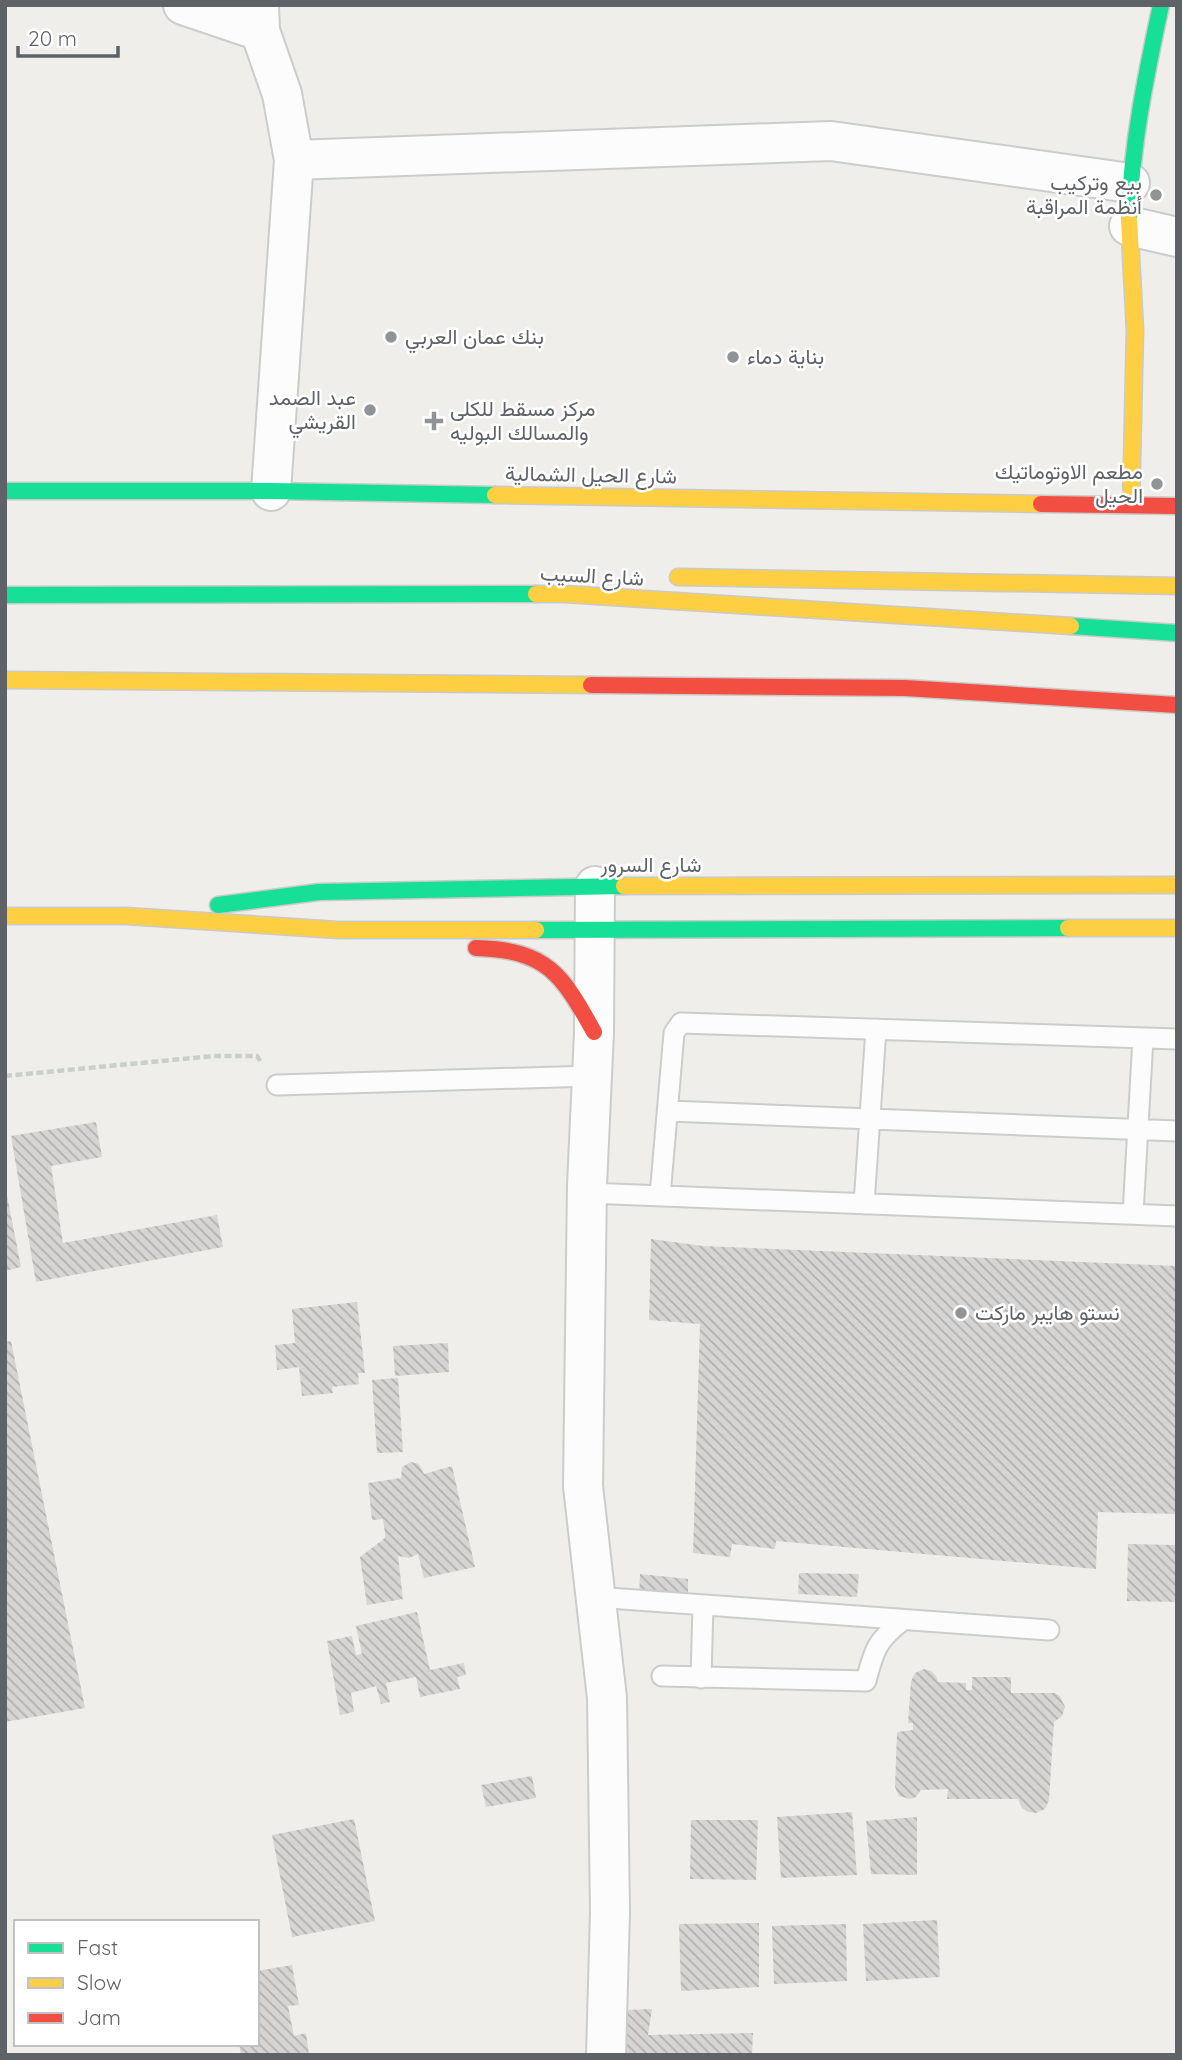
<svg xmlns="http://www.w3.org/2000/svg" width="1182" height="2060" font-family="Quicksand,Vazirmatn,sans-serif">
<defs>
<pattern id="building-back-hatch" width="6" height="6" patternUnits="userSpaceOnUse" patternTransform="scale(1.75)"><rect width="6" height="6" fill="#d6d5d3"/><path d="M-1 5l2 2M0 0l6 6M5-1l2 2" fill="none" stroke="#b1b0af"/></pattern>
</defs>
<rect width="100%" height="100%" fill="#efeeea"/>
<path fill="url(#building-back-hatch)" d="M96 1122 102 1157 51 1166 63 1243 217 1215 223 1247 36 1282 11 1136Z
M5 1185 21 1267 5 1271Z
M651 1239 703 1246 1177 1266V1514L1098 1512 1096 1569 776 1541 775 1549 732 1544 730 1557 693 1553 700 1324 649 1320Z
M357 1302 365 1373H358L359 1384 332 1387 333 1393 302 1396 299 1367 277 1370 275 1345 295 1343 292 1309Z
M11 1341 85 1708 5 1722V1342Z
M448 1343 449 1372 395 1376 393 1346Z
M398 1378 403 1452 377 1453 372 1380Z
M411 1462 419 1464 424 1474 452 1466 475 1567 424 1578 418 1554 409 1558 398 1556 403 1599 367 1605 360 1557 385 1538V1533L383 1519 372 1520 368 1483 401 1478 402 1467Z
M1128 1544 1177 1545V1602L1127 1601Z
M799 1573 859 1574 857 1597 798 1594Z
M640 1574 688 1579V1599L639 1598Z
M417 1612 430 1670 464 1663 466 1675 457 1677 460 1689 420 1697 416 1677 386 1683 390 1702 381 1704 376 1686 351 1693 354 1712 340 1715 327 1641 352 1636 356 1655 362 1654 356 1626Z
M924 1669 931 1671 936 1676 938 1682 966 1683V1690H972V1677H1011V1693H1055L1060 1696 1065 1707 1062 1716 1054 1722 1049 1800 1045 1809 1036 1813 1028 1812 1022 1808 1018 1799H947L948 1789 921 1790 916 1797 910 1799 899 1796 895 1787 897 1732 913 1730V1723H908L911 1681 915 1673Z
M532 1776 536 1798 486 1807 481 1785Z
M852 1812 857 1875 781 1878 777 1817Z
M917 1817V1875L871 1874 866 1821Z
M354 1819 375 1921 292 1937 272 1835Z
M691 1820H758L756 1880 690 1879Z
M937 1920 940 1977 866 1981 863 1924Z
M759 1923V1987L681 1991 679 1924Z
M846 1924 847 1981 774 1984 772 1926Z
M292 1965 299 2005 288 2006 294 2036 306 2033 309 2055H241L239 2044H257V1971Z
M652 2009 648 2035 753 2033 752 2055H624L626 2010Z"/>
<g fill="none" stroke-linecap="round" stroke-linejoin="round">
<g stroke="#cbcccc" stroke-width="23">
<path id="lane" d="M277 1085 592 1076
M669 1111 1177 1131
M587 1193 1177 1216
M660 1196 674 1033 681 1023 1177 1039
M864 1204 876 1029
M1133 1214 1143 1038
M595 1597 1049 1630
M662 1676 866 1681C874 1650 877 1640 903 1620
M701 1678 703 1605"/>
</g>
<g stroke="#cbcccc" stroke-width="42">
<path id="street" d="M183 5 260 31
M259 5 260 31 282 94 294 160 271 491
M294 160 831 141 1130 183
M1129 226 1177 237
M595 886 594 1032 587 1185 583 1486 607 1698 610 1912 606 2055"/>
</g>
<g stroke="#cacacb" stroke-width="19">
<path id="fast" d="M1129 219C1131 147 1146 75 1161 5
M5 491H271L495 495
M5 595 536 594
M1071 626 1177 633
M218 905 319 892 624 886
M536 930 1068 928"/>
</g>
<g stroke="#cacacb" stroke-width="19">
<path id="slow" d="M1129 219 1135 330 1131 505
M495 495 1041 504
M678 577 1177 586
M536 594H564L1071 626
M5 680 591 685
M624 886 1177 885
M5 916H126L338 930H536
M1068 928H1177"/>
</g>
<g stroke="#cacacb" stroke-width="19">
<path id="jam" d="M1041 504 1177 506
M591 685 905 688 1177 705
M476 948C547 950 562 974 594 1032"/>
</g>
<path stroke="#cacfcc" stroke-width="4.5" stroke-dasharray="7 3.5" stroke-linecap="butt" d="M5 1076 213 1056H257L262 1064"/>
<use href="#lane" stroke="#fdfcfc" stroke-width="19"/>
<use href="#street" stroke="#fdfcfc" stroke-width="38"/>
<use href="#fast" stroke="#16e098" stroke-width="16"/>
<use href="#slow" stroke="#ffcf43" stroke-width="16"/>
<use href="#jam" stroke="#f24e42" stroke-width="16"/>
</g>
<g fill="#919496" stroke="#fff" stroke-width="2.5">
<circle cx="1156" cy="195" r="7"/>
<circle cx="391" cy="337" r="7"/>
<circle cx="733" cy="357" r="7"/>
<circle cx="370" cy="410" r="7"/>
<path d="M430.5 410.5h7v7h7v7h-7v7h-7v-7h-7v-7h7z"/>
<circle cx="1157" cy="484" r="7"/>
<circle cx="961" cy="1313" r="7"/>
</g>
<g text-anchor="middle" stroke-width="5" stroke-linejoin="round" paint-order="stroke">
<g font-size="21" fill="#5f6368" stroke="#fff" text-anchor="start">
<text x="1142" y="190" text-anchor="end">بيع وتركيب<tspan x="1142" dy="24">أنظمة المراقبة</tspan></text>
<text x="405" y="344">بنك عمان العربي</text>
<text x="747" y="364">بناية دماء</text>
<text x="356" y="405" text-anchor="end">عبد الصمد<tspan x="356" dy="24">القريشي</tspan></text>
<text x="450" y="416">مركز مسقط للكلى<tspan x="450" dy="24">والمسالك البوليه</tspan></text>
<text x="1143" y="479" text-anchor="end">مطعم الاوتوماتيك<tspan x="1143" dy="24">الحيل</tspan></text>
<text x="975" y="1320">نستو هايبر ماركت</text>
</g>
<g font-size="21" fill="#5f6368" stroke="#fff">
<text transform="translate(591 475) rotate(1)" y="7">شارع الحيل الشمالية</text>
<text transform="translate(592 576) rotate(3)" y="7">شارع السيب</text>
<text x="651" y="872">شارع السرور</text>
</g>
</g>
<rect width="1182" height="2060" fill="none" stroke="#5f6368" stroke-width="14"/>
<rect x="14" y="1920" width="245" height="126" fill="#ffffff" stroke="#bfc1c3" stroke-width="2"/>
<rect x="28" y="1943" width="35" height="10" fill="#16e098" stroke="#bfc1c3" stroke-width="2"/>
<text x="77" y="1955" font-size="21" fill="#5f6368">Fast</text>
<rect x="28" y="1978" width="35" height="10" fill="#ffcf43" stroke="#bfc1c3" stroke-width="2"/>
<text x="77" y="1990" font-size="21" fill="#5f6368">Slow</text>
<rect x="28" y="2013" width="35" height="10" fill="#f24e42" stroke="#bfc1c3" stroke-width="2"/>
<text x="77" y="2025" font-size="21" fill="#5f6368">Jam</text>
<path d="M18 46v10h100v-10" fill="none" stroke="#5f6368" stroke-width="3.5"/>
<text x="28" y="46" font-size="21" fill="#5f6368" stroke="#ffffff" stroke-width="5" paint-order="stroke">20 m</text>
</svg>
